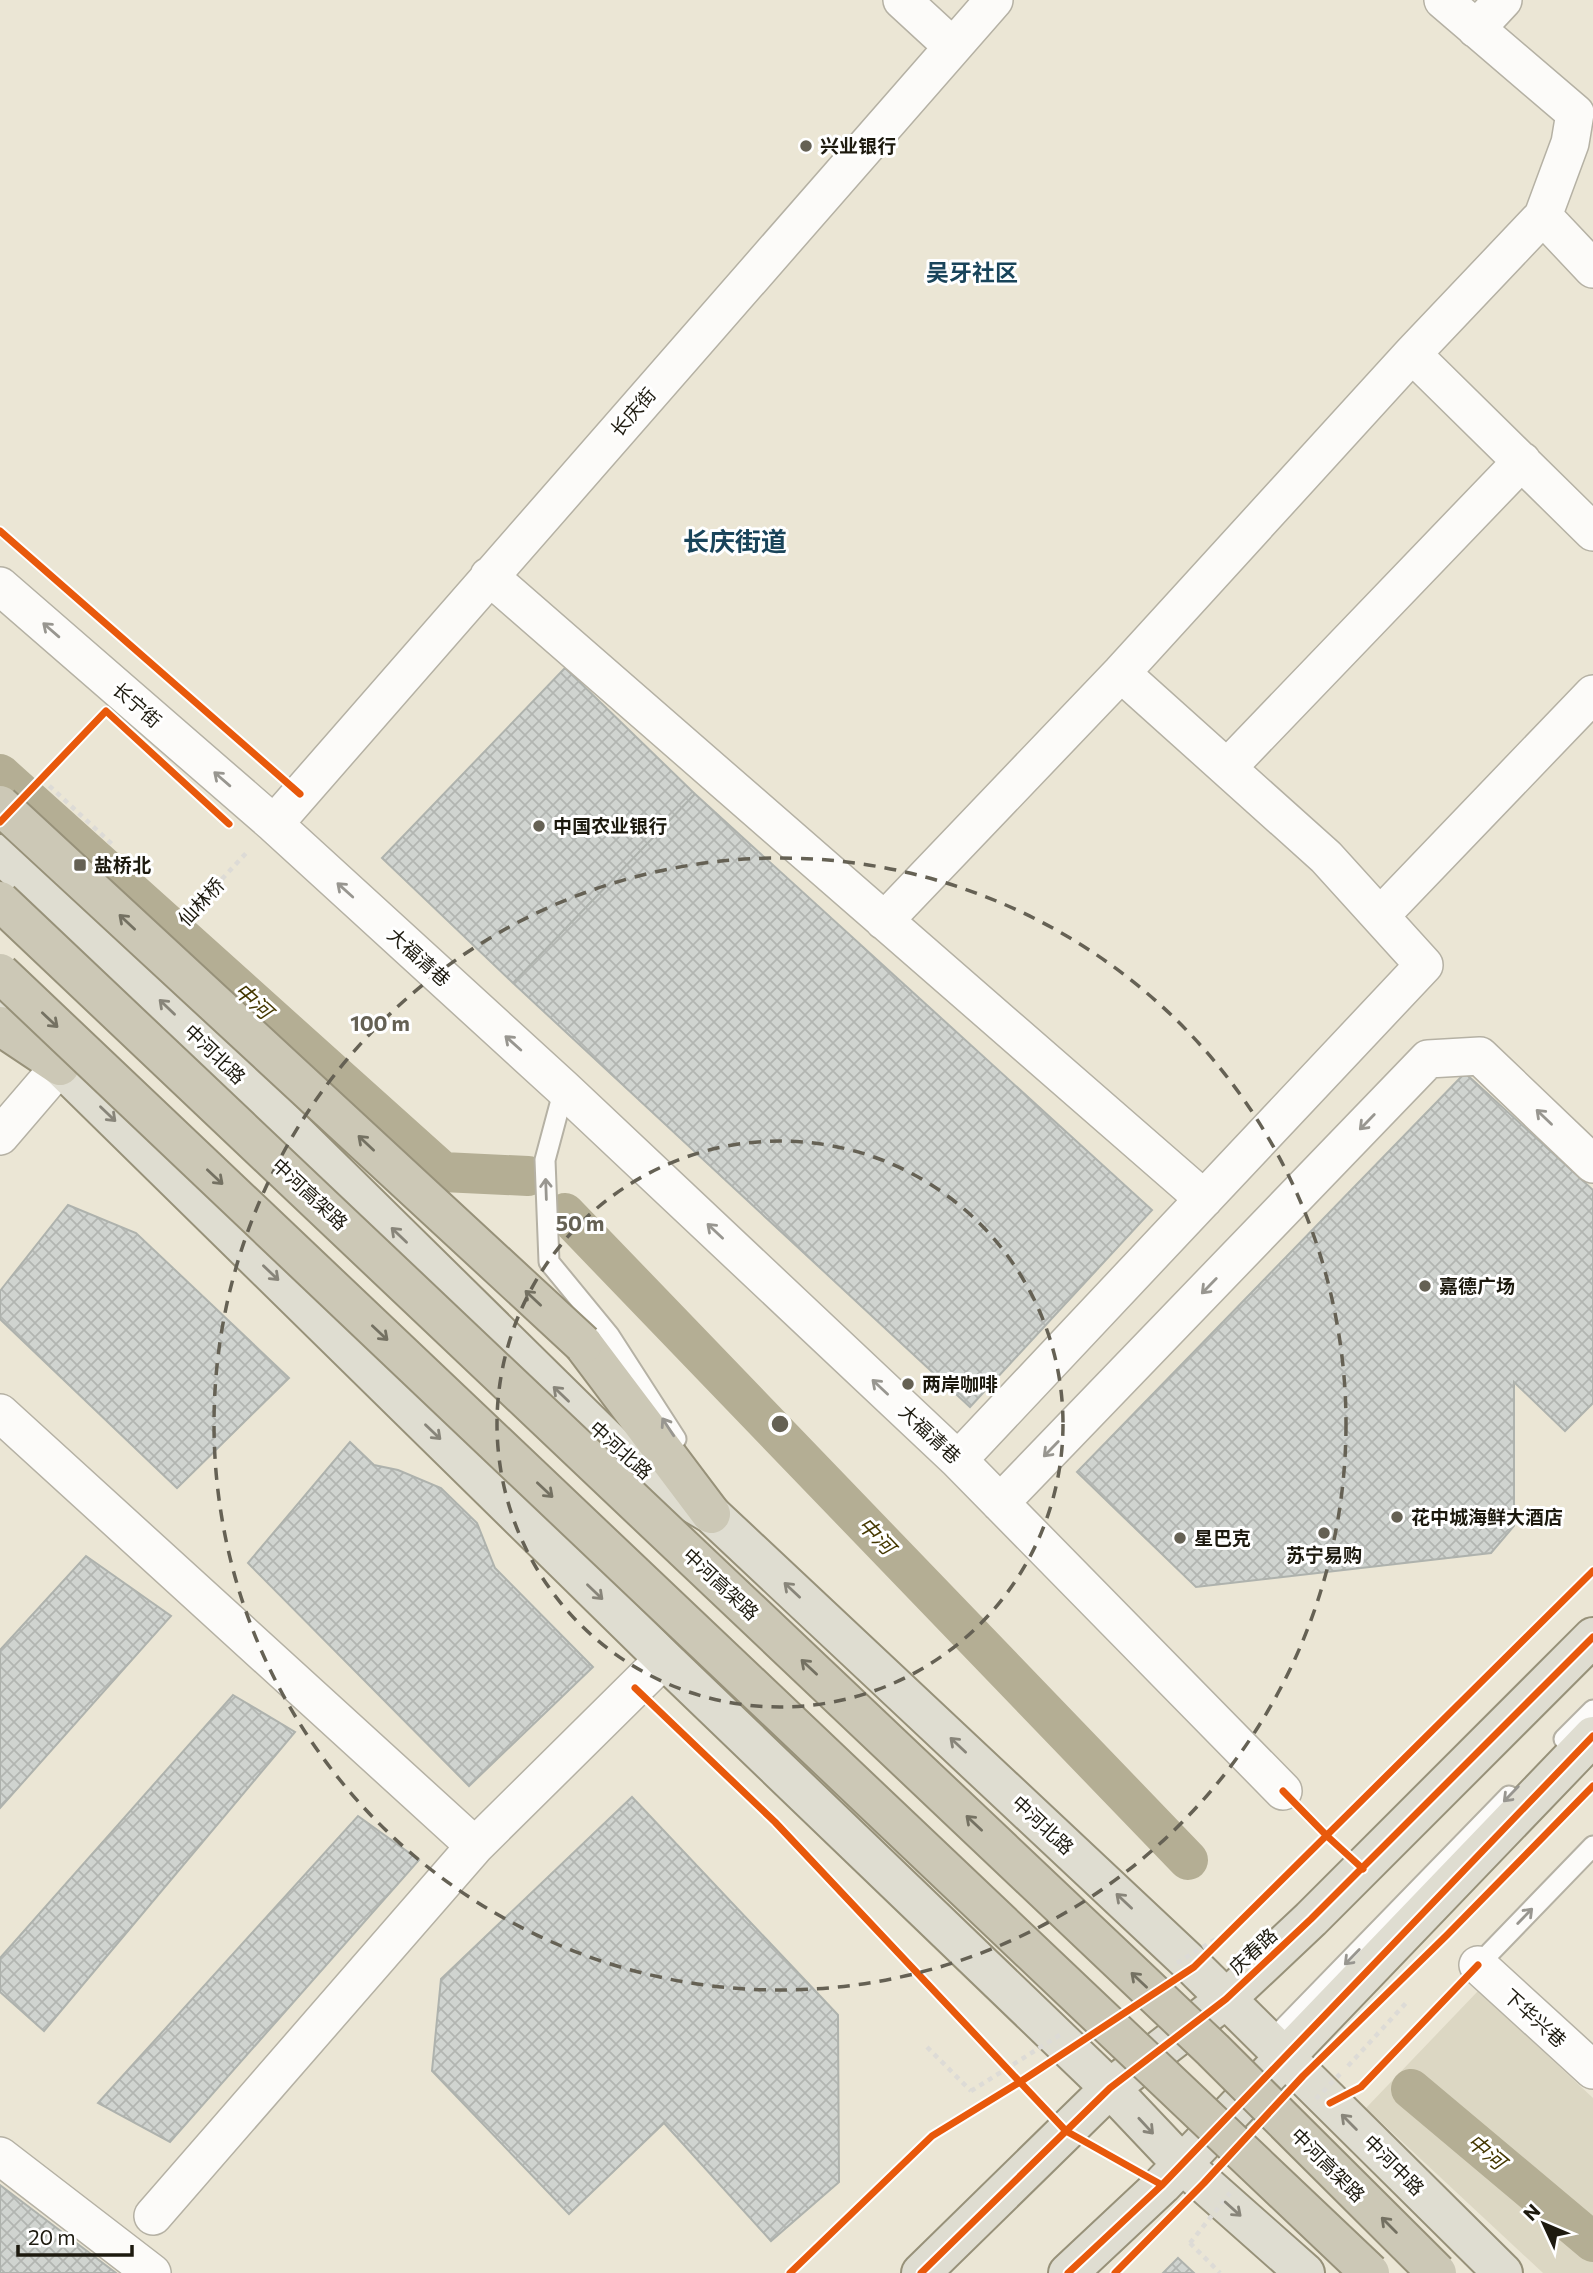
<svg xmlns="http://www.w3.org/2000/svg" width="1593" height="2273" font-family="Commissioner,'Noto Sans SC',sans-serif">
<defs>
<pattern id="building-cross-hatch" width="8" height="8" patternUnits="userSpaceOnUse" patternTransform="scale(1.75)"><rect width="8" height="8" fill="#d0d4d0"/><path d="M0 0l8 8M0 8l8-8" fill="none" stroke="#b2b5b1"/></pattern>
</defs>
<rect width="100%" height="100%" fill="#ebe6d5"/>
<path fill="#dcd7c3" d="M1478 1991 1593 2098V2273H1543L1366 2108Z"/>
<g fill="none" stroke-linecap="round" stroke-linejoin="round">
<path stroke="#b4ae94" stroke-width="40" d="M0 774 443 1172 528 1176
M565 1213 1188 1860
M1411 2089 1593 2242"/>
</g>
<path fill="url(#building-cross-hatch)" stroke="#aeb2ad" stroke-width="2" d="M565 668 695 794 513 983 382 858Z
M695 794 1152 1210 970 1407 513 983Z
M1465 1073 1593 1190V1403L1565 1431 1514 1382V1526L1491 1553 1196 1587 1077 1472Z
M68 1205 136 1233 289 1378 177 1488 0 1319V1291Z
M350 1442 374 1465 398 1470 441 1488 477 1523 495 1568 593 1667 469 1786 248 1563Z
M86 1556 171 1616 0 1808V1650Z
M233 1695 295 1732 44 2031 0 1992V1958Z
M632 1797 838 2015 839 2182 771 2241 664 2123 569 2214 432 2071 441 1979Z
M358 1816 419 1860 170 2142 98 2103Z
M0 2185 116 2273H0Z
M1178 2258 1194 2273H1163Z"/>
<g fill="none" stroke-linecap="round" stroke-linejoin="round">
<g stroke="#b5b1a4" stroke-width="23">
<path id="lane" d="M564 1089 545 1160 549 1262 609 1335 676 1439
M1564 1739 1593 1710
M1478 1965 1593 1846
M1267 2045 1509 1796"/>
</g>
<g stroke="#b5b1a4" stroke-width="40">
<path id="street" d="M902 0 953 47
M1443 0 1575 113 1570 143 1543 216 1593 269
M1476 29 1503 0
M1412 354 1593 532
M489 576 1204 1199
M0 586 274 824 564 1089 958 1460 1283 1791
M1227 768 1522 461
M274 824 994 0
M1380 916 1593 694
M884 921 1121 673 1412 354 1543 216
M0 1136 60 1066
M0 1413 475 1846
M958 1460 1424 965 1326 857 1121 673
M1000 1503 1428 1059 1480 1056 1593 1164
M1478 1965 1593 2070
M0 2156 152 2273
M153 2216 475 1846 664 1659"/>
</g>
<g stroke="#979179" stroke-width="42">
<path id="primary" d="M0 854 136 976 641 1473 711 1514 1194 1967 1503 2273
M0 1007 664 1659 1110 2088 1182 2164 1305 2273
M921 2273 1110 2088 1226 1999 1311 1919 1593 1637
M1068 2273 1162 2185 1593 1736"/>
</g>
<g stroke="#979179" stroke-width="42">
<path id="highway" d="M0 1026 60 1066
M583 1344 711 1514"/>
</g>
<path stroke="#dddbd6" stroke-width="4.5" stroke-dasharray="5 5" stroke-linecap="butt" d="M42 779 113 845
M181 923 249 850
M927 2047 971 2091
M1348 2066 1406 2003
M1190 2243 1220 2273"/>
<use href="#lane" stroke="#fcfbf9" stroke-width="19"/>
<use href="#street" stroke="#fcfbf9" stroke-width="37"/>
<use href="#primary" stroke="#dfddd1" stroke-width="38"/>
<use href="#highway" stroke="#ccc8b6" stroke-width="38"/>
<g stroke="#979179" stroke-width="42" stroke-linecap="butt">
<path id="highway-bridge" d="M0 805 583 1344
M0 901 1213 2050 1437 2273
M0 973 1370 2273"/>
</g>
<path stroke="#dddbd6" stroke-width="4.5" stroke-dasharray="5 5" stroke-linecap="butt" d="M1177 1963 1216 1939
M971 2091 1063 2033
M1316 2099 1340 2074
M1190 2243 1230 2193"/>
<use href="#highway-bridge" stroke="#ccc8b6" stroke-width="38"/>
<g stroke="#fff" stroke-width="11">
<path id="cycleway" d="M0 531 300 794
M0 822 106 711 229 824
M635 1688 775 1822 1066 2131 1162 2185
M1283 1791 1327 1836 1363 1869
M1330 2103 1361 2087 1478 1965
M790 2273 932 2136 1020 2082 1194 1967 1593 1571
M921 2273 1110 2088 1226 1999 1311 1919 1593 1637
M1068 2273 1162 2185 1593 1736
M1115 2273 1204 2183 1303 2076 1447 1935 1593 1786"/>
</g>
<use href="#cycleway" stroke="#e8590c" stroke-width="7"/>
</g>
<defs><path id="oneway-shaft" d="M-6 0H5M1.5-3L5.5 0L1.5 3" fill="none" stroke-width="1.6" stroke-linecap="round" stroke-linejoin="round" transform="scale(1.75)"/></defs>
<g stroke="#989690">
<use href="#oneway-shaft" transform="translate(51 630) rotate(-139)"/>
<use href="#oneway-shaft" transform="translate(222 779) rotate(-139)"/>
<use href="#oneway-shaft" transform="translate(345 890) rotate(-138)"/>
<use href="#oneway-shaft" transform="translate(513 1043) rotate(-138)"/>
<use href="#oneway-shaft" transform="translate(1544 1117) rotate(-136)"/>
<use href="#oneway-shaft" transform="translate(1367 1122) rotate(134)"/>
<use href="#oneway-shaft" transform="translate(546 1189) rotate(-92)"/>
<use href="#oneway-shaft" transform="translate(715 1231) rotate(-137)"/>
<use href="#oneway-shaft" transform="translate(1209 1286) rotate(134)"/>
<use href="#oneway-shaft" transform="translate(880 1387) rotate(-137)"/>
<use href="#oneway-shaft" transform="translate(668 1427) rotate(-123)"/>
<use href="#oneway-shaft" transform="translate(1051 1449) rotate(134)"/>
<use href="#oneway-shaft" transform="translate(1511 1794) rotate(134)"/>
<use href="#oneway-shaft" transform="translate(1525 1916) rotate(-46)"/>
<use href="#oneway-shaft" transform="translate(1352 1957) rotate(134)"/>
</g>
<g stroke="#747162">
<use href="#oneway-shaft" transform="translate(127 922) rotate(-137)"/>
<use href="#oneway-shaft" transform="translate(50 1020) rotate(43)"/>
<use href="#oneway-shaft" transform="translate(366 1143) rotate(-137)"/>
<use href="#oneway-shaft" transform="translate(215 1177) rotate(43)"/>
<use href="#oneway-shaft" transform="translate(533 1298) rotate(-137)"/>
<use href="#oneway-shaft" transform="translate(380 1333) rotate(43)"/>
<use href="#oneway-shaft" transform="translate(545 1490) rotate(43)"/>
<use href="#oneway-shaft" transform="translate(809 1667) rotate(-137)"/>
<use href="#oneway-shaft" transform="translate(974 1823) rotate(-137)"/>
<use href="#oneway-shaft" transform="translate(1139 1980) rotate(-137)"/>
<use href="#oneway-shaft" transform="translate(1389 2225) rotate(-135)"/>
</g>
<g stroke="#88857a">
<use href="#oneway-shaft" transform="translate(167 1007) rotate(-136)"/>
<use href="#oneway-shaft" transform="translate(108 1114) rotate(44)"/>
<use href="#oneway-shaft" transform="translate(399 1235) rotate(-136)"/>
<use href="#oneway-shaft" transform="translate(271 1273) rotate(44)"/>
<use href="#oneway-shaft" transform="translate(561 1394) rotate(-136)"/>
<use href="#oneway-shaft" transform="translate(433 1432) rotate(44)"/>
<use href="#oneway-shaft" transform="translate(792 1590) rotate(-137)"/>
<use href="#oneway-shaft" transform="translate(595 1592) rotate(44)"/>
<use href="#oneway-shaft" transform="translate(958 1745) rotate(-137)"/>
<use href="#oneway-shaft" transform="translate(1124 1901) rotate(-137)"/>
<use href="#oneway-shaft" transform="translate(1349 2122) rotate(-135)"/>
<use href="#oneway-shaft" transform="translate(1146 2126) rotate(47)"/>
<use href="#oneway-shaft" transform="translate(1233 2209) rotate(42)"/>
</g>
<g fill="none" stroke="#656154" stroke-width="3.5" stroke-dasharray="12 9">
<circle cx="780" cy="1424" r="283"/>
<circle cx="780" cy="1424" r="566"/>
</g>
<g fill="#656154" stroke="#fff" stroke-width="2.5">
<circle cx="806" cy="146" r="7"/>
<circle cx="539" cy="826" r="7"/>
<rect x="73" y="858" width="14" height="14" rx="3.5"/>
<circle cx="1425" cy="1286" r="7"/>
<circle cx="908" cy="1384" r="7"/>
<circle cx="1397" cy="1517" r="7"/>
<circle cx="1324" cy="1533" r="7"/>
<circle cx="1180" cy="1538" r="7"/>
</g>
<g text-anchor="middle" stroke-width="6" stroke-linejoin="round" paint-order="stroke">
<g font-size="19" font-weight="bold" fill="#1d1a0f" stroke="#fff" text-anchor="start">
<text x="820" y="153">兴业银行</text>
<text x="553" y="833">中国农业银行</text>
<text x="94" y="872">盐桥北</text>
<text x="1439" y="1293">嘉德广场</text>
<text x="922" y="1391">两岸咖啡</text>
<text x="1411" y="1524">花中城海鲜大酒店</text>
<text x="1194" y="1545">星巴克</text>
<text x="1324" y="1562" text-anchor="middle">苏宁易购</text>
</g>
<g font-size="19" fill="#1d1a0f" stroke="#fff">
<text transform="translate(633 412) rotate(-49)" y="7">长庆街</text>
<text transform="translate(137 705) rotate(41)" y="7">长宁街</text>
<text transform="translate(201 902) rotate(-47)" y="7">仙林桥</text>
<text transform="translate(419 957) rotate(42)" y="7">大福清巷</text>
<text transform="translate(215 1054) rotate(44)" y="7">中河北路</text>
<text transform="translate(310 1194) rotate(43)" y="7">中河高架路</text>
<text transform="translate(930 1434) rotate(43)" y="7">大福清巷</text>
<text transform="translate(621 1450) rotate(42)" y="7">中河北路</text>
<text transform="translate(721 1584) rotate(43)" y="7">中河高架路</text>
<text transform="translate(1043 1825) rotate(43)" y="7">中河北路</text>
<text transform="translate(1253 1951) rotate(-43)" y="7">庆春路</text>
<text transform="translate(1535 2018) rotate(42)" y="7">下华兴巷</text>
<text transform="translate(1328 2165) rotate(45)" y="7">中河高架路</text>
<text transform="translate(1394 2165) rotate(45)" y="7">中河中路</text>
</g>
<g font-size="21" font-style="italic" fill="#453800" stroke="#fff">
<text transform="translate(253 1001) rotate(42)" y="7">中河</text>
<text transform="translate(876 1536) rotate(46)" y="7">中河</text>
<text transform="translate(1486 2152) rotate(40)" y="7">中河</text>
</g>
<g font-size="23" font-weight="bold" fill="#19445a" stroke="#fff">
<text x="972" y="281">吴牙社区</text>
</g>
<g font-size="26" font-weight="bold" fill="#19445a" stroke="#fff">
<text x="735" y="551">长庆街道</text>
</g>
</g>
<circle cx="780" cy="1424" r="10" fill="#656154" stroke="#fff" stroke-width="3.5"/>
<g font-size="21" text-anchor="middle" font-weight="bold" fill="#656154" stroke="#fff" stroke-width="6" stroke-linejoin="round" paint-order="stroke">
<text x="380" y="1031">100 m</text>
<text x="580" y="1231">50 m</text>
</g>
<g transform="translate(1544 2224) rotate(314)" stroke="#ffffff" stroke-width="5" paint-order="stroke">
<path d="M0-5L12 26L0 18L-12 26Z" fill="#1d1a0f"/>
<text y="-10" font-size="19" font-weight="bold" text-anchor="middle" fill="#1d1a0f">N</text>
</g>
<path d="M18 2245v10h114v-10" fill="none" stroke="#1d1a0f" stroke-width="3.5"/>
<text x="28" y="2245" font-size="21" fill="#1d1a0f" stroke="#ffffff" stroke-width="5" paint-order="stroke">20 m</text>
</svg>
